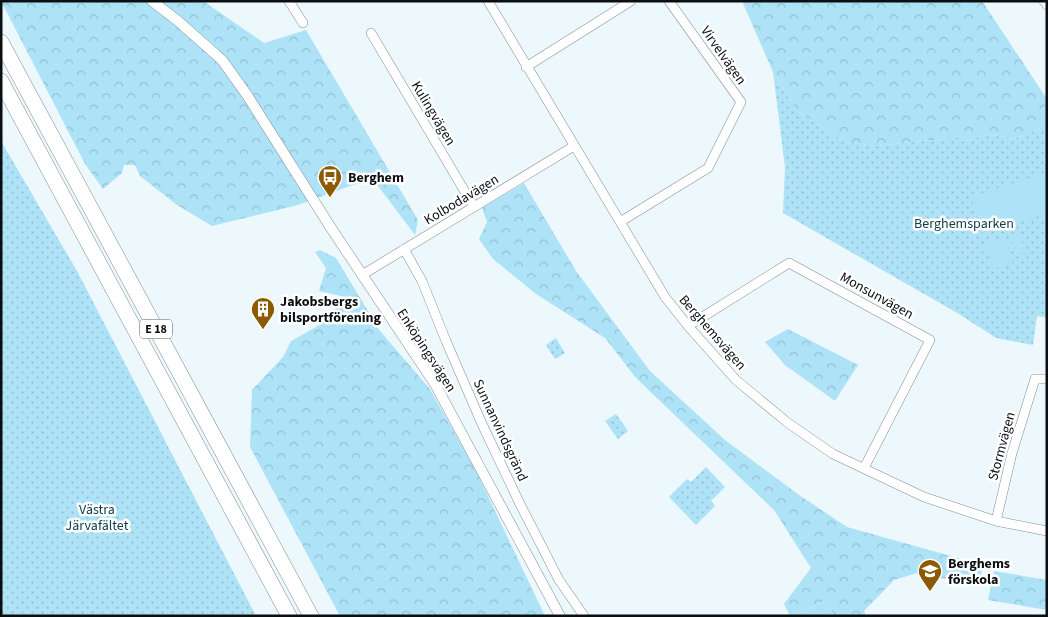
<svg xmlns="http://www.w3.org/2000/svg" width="1048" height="617" font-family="'Source Sans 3',sans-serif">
<defs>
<pattern id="forest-crowns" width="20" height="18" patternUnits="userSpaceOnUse" patternTransform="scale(1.25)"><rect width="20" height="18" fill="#ade2f7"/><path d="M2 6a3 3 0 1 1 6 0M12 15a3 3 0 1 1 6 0" fill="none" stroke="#94c1d3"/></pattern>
<pattern id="park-dots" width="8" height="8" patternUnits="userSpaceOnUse" patternTransform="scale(1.25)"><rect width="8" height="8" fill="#ade2f7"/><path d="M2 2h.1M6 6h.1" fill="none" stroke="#94c1d3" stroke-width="1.8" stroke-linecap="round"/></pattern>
</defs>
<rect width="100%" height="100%" fill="#edf8fd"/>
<path fill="url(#forest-crowns)" d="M1 1H203L264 43 306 30 418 220 415 235 372 178 298 205 212 226 177 205 140 176 135 165H124L122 173 103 189 85 164Z
M742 1H982L1047 99V125L1014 139 988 134 966 141 951 138 876 146 845 142 797 111 773 72Z
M524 183 576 271 650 371 725 440 799 495 847 527 983 565 979 586 917 573 894 580 864 611 866 616H834L826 600 794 616H790L784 604 811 568 774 510 636 378 605 338 536 294 493 259 479 239 487 222 482 208Z
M320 250 336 258 380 331 430 389 477 473 545 616H340L250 447 252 390 283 357 291 341 332 318 341 296 319 291 326 268 315 252Z
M788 329 858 365 835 401 785 365 765 342Z
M994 571 1047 580V610L988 600Z"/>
<path fill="url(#park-dots)" d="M773 72 797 111 845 142 876 146 951 138 966 141 988 134 1014 139 1047 125V318L1037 316 1033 345 996 338 959 314 783 213 785 167Z
M1 141 77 271 256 616H1Z
M556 338 565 353 555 359 546 345Z
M616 414 628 431 618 439 605 421Z
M706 467 725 487 711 501 715 506 696 525 669 497 687 479 691 482Z"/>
<path fill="#ade2f7" d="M1047 172V213L983 234 971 197Z
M1019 233 1026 252 1016 255 1010 236Z
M1005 237 1013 263 993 269 985 243Z
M826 600 834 616H794Z"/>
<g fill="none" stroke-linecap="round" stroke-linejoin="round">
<g stroke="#848f93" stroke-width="10">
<path id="minor" d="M289 1 303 23
M488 1 665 297 688 326 736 380 788 423 833 454 924 497 996 521 1047 531
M1044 1 1047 5
M371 33 474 207
M526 67 631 1
M620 222 708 168 741 102 669 1
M404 249 422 281 446 341 482 424 520 504 559 580 584 616
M362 275 574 146
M688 326 789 263 930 340 864 468
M996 521 1012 453 1035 379H1047"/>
</g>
<g stroke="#848f93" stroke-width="11">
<path id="tertiary" d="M152 1 178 21 222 60 247 95 331 228 435 384 560 616"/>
</g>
<g stroke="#848f93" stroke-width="16">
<path id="motorway" d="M1 42 311 616
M1 81 289 616"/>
</g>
<use href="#minor" stroke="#fff" stroke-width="9"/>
<use href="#tertiary" stroke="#fff" stroke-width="10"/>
<use href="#motorway" stroke="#fff" stroke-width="15"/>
</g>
<defs>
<g id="bus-pin" transform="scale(1.25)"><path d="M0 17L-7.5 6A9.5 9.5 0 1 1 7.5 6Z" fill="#8b5a01" stroke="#fff"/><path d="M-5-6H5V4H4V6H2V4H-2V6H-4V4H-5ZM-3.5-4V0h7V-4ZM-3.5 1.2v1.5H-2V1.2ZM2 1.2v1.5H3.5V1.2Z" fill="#fff"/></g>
<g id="building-pin" transform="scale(1.25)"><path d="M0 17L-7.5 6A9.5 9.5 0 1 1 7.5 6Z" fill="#8b5a01" stroke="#fff"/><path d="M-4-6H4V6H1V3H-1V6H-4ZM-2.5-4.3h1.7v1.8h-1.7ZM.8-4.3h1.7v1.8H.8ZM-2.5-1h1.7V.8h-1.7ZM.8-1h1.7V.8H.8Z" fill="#fff"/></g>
<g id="school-pin" transform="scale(1.25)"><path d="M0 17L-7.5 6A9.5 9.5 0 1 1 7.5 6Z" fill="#8b5a01" stroke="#fff"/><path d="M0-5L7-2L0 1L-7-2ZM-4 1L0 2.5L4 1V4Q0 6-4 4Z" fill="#fff"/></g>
</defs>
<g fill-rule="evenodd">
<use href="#bus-pin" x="330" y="177"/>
<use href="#building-pin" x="263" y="309"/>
<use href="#school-pin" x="930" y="571"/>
</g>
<g text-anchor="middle" stroke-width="5" stroke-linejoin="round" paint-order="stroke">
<rect fill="#fff" stroke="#545758" stroke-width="1" x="140" y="319.5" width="32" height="19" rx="4"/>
<g font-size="12" font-weight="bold" fill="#0b0f11">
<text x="156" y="333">E 18</text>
</g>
<g font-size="14" fill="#0b0f11" stroke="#fff">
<text transform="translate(724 55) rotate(55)" y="5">Virvelvägen</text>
<text transform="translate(434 113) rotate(59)" y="5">Kulingvägen</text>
<text transform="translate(461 199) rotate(-31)" y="5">Kolbodavägen</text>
<text transform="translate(877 295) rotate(29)" y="5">Monsunvägen</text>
<text transform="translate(713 332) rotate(49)" y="5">Berghemsvägen</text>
<text transform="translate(427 350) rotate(57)" y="5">Enköpingsvägen</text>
<text transform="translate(501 430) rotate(65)" y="5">Sunnanvindsgränd</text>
<text transform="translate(1001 446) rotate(-75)" y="5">Stormvägen</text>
</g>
<g font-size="14" font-weight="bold" fill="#0b0f11" stroke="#fff" text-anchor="start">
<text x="348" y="182">Berghem</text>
<text x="280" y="306">Jakobsbergs<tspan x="280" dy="16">bilsportförening</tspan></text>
<text x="948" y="568">Berghems<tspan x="948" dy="16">förskola</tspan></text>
</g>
<g font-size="14" fill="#0c3c4b" stroke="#fff">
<text x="964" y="228">Berghemsparken</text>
<text x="97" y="514">Västra<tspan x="97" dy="16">Järvafältet</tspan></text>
</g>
</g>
<rect width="1048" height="617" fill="none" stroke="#0b0f11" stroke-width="5"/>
</svg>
